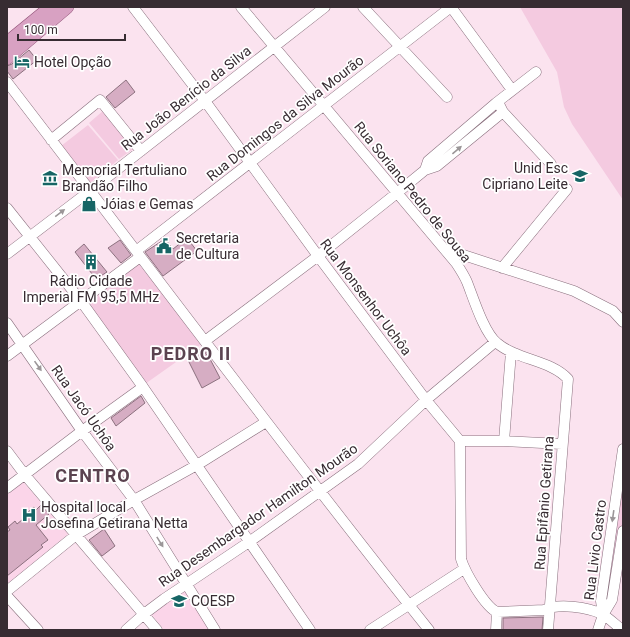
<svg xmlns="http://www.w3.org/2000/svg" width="630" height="637" font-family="Roboto,sans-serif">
<rect width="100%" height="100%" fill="#fbe3ef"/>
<path fill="#fbd5e9" d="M23 482 68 534 7 584V495Z
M184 590 209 630H164L151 613Z"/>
<path fill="#f4cae0" d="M520 7H623V200L572 124 564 107 557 72Z
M104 110 135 148 119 159 89 123Z
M88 125 118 160 90 183 61 146Z
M138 263 203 343 145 384 86 302Z
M623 475V519L610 600 606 601 603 599Z"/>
<path fill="#d6adc3" stroke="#8c717f" d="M29 50 37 60 13 79 7 71V66L12 64Z
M126 80 135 92 115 108 106 97Z
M187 238 197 251 163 276 145 252 165 239 173 249Z
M120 240 131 255 121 263 108 248Z
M84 244 107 272 96 279 75 252Z
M199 349 201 353 204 351 210 359 220 378 202 388 188 360 194 357 192 353Z
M141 396 145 403 116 426 111 418Z
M41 505 49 514 36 525 48 540 41 545 43 547 7 576V532L10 530 8 527 15 521 17 524 28 515 27 513 34 507 36 510Z
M104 529 115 546 102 556 89 540Z
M543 617 542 630H503V618Z"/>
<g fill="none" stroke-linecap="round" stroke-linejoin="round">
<g stroke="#896f7d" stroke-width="11">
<path id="minor" d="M133 7 205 101 318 256 426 400 460 441 461 559C465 572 485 607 497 612
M241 7 456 263C460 269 464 275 467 282 473 297 484 333 497 343 517 360 551 360 568 379L548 630
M363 7 447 97
M451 7 512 90
M7 82C148 265 285 450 429 630
M500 106 503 112 551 164
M51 140 100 100 141 151
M425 170 428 161 496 103 536 72
M7 208 81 301 143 387 310 630
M445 249 574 291 613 311 623 322
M136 251 451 7
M7 254 91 190 325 7
M502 268 567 189
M7 323 82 431 134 500 215 630
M205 341 318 256 397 193 425 170 437 166 503 112
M7 356 140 257
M460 441H504L562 444
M504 441 511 352
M7 451 25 475 157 630
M7 488 82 431 143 387
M7 591 76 535 134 500 197 465 266 422
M7 596 38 630
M497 612 544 610C558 603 587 607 602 614 609 618 616 625 622 630
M603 615 601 601 623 449
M126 630 144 614 164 599 249 542 358 464 426 400 495 342
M370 630 464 569
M496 630 497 612
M598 630 603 615 612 600 623 531"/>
</g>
<g stroke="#8f5075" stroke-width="14">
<path id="major" d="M7 43 51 7
M7 58 67 7"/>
</g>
<use href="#minor" stroke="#fff" stroke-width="10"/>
<use href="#major" stroke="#d8a1c2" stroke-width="13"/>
</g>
<defs><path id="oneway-solid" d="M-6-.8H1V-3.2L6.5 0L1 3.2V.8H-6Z"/></defs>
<g fill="#9b9698">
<use href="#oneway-solid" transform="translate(457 150) rotate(-40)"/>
<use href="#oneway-solid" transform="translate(60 213) rotate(-37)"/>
<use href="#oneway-solid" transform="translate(38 366) rotate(55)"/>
<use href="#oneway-solid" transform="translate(613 516) rotate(98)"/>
<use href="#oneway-solid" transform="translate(160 542) rotate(58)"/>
</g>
<defs>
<g id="hotel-bare" transform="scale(1.2)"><path d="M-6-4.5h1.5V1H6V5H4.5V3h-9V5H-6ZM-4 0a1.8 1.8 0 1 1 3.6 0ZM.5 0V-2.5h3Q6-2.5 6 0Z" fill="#166565" stroke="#fff" stroke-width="2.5" paint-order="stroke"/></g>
<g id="school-bare" transform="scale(1.2)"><path d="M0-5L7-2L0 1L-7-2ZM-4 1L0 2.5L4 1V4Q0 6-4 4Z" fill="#166565" stroke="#fff" stroke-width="2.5" paint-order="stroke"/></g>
<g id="museum-bare" transform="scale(1.2)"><path d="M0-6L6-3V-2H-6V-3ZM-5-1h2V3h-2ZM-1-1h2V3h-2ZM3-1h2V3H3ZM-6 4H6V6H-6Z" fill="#166565" stroke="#fff" stroke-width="2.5" paint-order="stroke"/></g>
<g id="shop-bare" transform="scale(1.2)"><path d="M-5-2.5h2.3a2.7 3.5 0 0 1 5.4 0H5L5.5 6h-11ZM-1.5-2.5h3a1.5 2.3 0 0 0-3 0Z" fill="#166565" stroke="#fff" stroke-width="2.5" paint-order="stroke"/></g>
<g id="civic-bare" transform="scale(1.2)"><path d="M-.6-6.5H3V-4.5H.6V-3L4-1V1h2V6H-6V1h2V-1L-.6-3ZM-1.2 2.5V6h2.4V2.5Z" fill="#166565" stroke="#fff" stroke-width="2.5" paint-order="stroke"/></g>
<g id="building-bare" transform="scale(1.2)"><path d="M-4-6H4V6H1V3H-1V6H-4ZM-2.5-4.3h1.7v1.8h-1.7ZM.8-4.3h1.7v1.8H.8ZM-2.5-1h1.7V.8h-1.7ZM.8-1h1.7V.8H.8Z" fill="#166565" stroke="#fff" stroke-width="2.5" paint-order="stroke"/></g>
<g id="hospital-bare" transform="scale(1.2)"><path d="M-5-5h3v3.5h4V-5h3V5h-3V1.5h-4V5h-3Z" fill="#166565" stroke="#fff" stroke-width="2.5" paint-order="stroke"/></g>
</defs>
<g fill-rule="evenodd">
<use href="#hotel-bare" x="22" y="62"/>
<use href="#school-bare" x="580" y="176"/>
<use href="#museum-bare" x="50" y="178"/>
<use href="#shop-bare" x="89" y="204"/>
<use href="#civic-bare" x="164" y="246"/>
<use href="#building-bare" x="91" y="262"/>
<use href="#hospital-bare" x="29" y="515"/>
<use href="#school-bare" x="179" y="601"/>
</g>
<g text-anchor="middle" stroke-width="3.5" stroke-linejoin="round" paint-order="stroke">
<g font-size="14" fill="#372c32" stroke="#fff" text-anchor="start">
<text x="34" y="67">Hotel Opção</text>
<text x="568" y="173" text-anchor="end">Unid Esc<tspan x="568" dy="16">Cipriano Leite</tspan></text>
<text x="62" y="175">Memorial Tertuliano<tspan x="62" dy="16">Brandão Filho</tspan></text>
<text x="101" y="209">Jóias e Gemas</text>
<text x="176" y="243">Secretaria<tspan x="176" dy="16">de Cultura</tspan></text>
<text x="91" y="286" text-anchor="middle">Rádio Cidade<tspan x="91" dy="16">Imperial FM 95,5 MHz</tspan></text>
<text x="41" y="512">Hospital local<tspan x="41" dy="16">Josefina Getirana Netta</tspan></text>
<text x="191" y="606">COESP</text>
</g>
<g font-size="14" fill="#372c32" stroke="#fff">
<text transform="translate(186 98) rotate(-38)" y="5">Rua João Benício da Silva</text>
<text transform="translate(285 118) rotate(-38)" y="5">Rua Domingos da Silva Mourão</text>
<text transform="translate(413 192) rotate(51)" y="5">Rua Soriano Pedro de Sousa</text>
<text transform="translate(366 297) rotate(53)" y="5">Rua Monsenhor Uchôa</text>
<text transform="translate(84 408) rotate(55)" y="5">Rua Jacó Uchôa</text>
<text transform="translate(544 503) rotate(-86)" y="5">Rua Epifânio Getirana</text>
<text transform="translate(258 515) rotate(-35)" y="5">Rua Desembargador Hamilton Mourão</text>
<text transform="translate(595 550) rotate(-83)" y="5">Rua Livio Castro</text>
</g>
<g font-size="18" font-weight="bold" letter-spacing="1" fill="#5b4350" stroke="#fff">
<text x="191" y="360">PEDRO II</text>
<text x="93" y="482">CENTRO</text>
</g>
</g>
<rect width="630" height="637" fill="none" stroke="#372c32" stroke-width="16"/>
<path d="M18 34v6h107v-6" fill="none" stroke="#372c32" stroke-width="2"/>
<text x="24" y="34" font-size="12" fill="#372c32" stroke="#ffffff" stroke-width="3" paint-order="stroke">100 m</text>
</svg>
